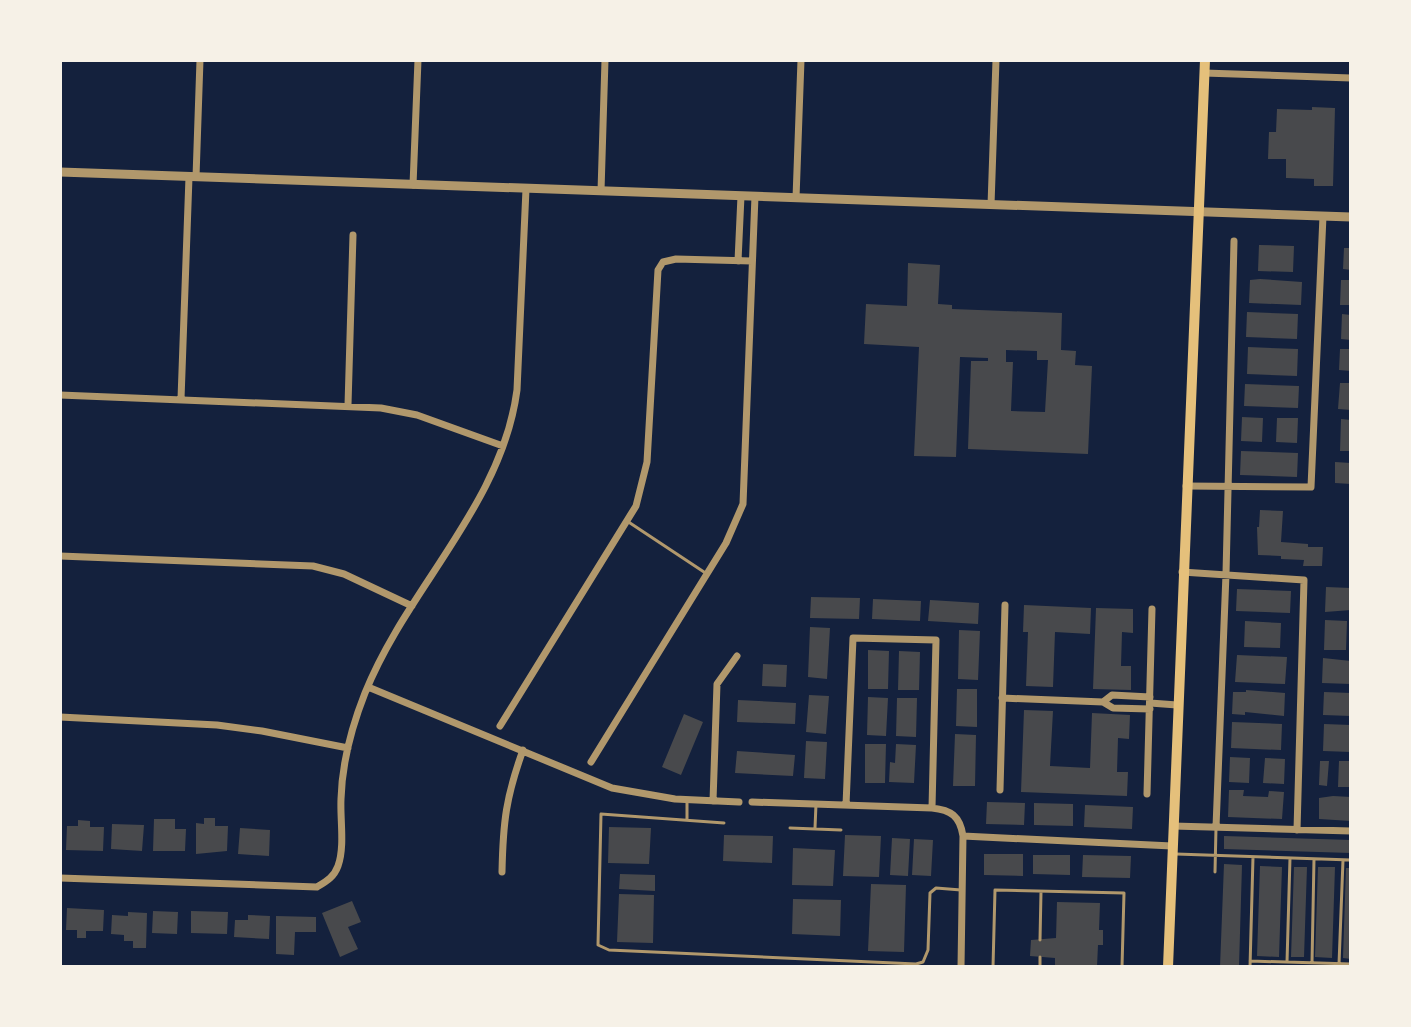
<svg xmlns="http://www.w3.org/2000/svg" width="1411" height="1027" font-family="'Asap Condensed',sans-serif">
<rect width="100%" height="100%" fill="#14213d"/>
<path fill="#48494c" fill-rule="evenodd" d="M1312 107 1335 108 1333 186H1314V179L1286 178V159H1268L1269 132H1276L1277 109 1312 110Z
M1259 245 1294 246 1293 272 1258 271Z
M1344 248H1351V270L1343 269Z
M908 263 940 265 938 304 952 305V309L1062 313 1061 350 1076 351 1075 365 1092 366 1088 454 968 449 971 361H988V358L960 357 956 457 914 456 919 347 864 344 866 304 907 306ZM1006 350 1037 351V360H1048L1045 412 1011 411 1013 362H1006Z
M1260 279 1302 282 1301 305 1249 303 1250 280Z
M1341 280H1350L1349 305H1340Z
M1247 312 1298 314 1297 339 1246 337Z
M1342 314 1351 315V340L1341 339Z
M1248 347 1298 349 1297 376 1247 374Z
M1340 349H1351V371L1339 370Z
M1340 383H1351V410L1338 409Z
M1245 384 1299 386 1298 408 1244 406Z
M1242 417 1263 418 1262 442 1241 441Z
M1277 418H1298L1297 443 1276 442Z
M1341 419 1351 420V451H1340Z
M1241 451 1298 453 1297 477 1240 475Z
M1335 462 1351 463V484L1335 483Z
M1260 510 1283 511 1281 542 1308 544V547H1323L1322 566H1303L1304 560 1281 559V556L1258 555 1257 527H1259Z
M1326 587 1351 588V610L1325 612Z
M1237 589 1291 591 1290 613 1236 611Z
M811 597 860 598 859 619 810 618Z
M873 599 921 601 920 621 872 619Z
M930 600 979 603 978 624 928 621Z
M1024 605 1091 608 1090 634 1055 632 1053 687 1026 686 1028 632H1023Z
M1096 608 1133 609V633L1122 632 1121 666H1131V690L1093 689Z
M1325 620 1347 621 1346 650H1324Z
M1245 621 1281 623 1280 648 1244 647Z
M810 627 830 628 827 679 808 677Z
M959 630 980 631 978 680 958 679Z
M868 650 889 651 888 689H868Z
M899 651 920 652 919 690H898Z
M1237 655 1287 657 1285 684 1235 682Z
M1323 658 1351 661V684L1322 683Z
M763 664 787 665 786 687 762 686Z
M957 689H977V727L956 726Z
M1246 690 1285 693 1284 716 1245 712V715L1232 714 1233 692H1246Z
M1324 692 1351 693V716L1323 715Z
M809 695 829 696 826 734 806 732Z
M868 697 888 698 886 736 867 735Z
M897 698H917L916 737 896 736Z
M738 700 796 703 795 724 737 722Z
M1024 710 1053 711 1050 766 1090 768 1092 713 1130 715 1129 739 1118 738 1117 772H1128L1127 796 1021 792Z
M684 714 703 722 681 775 662 767Z
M1232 722 1282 724 1281 750 1231 748Z
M1324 724 1351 725V752L1323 751Z
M955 734 976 735 975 786H953Z
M806 741 827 742 825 779 804 778Z
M865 744H886L885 783H865Z
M896 744 916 745 914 783 889 782 890 762 895 763Z
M737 751 795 755 793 776 735 773Z
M1230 757 1250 758 1249 783 1229 782Z
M1265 758 1285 759 1284 784 1263 783Z
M1320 761H1329L1327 786 1319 785Z
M1339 761H1351V787H1338Z
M1229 790H1244L1243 796 1268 797 1269 791 1284 792 1282 819 1228 817Z
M1333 796 1351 797V821L1319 819V798Z
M987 802 1025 803 1024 825 986 824Z
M1034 803 1073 804V826L1034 825Z
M1085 805 1133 807 1132 829 1084 827Z
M204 818H215V826H228L227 851 196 854V823L204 824Z
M154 819H175V829H186L185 851H153Z
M78 820 90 821V827H104L103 851 66 850 67 826H78Z
M112 824 144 825 142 851 111 849Z
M609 827 651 828 649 864 608 863Z
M240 828 270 830 269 856 238 854Z
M724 835 773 836 772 863 723 861Z
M845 835 881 836 879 877 843 876Z
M1224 836 1351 840V853L1224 849Z
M892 838 910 839 908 876 890 875Z
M914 839 933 840 931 876 912 875Z
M793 848 835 850 833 886 792 885Z
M984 854H1023V876L984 875Z
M1033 855H1070V875L1033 874Z
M1083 855 1131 856 1130 878 1082 877Z
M1224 864 1242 865 1239 967H1220Z
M1260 866 1282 867 1279 957 1257 956Z
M1294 867H1307L1304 957H1291Z
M1318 867H1335L1332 958 1315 957Z
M1346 868H1351V959L1343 958Z
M620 874 655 875V891L619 889Z
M871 884 906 885 904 952 868 951Z
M619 894 654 895 653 943 617 942Z
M793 899 841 900 840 936 792 934Z
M352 901 361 922 348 927 358 949 340 957 322 913Z
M1057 902 1100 903 1099 930H1103V945H1098L1097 967H1055V958L1030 956 1031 940 1056 938Z
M67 908 104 910 103 931H86V938H77V930H66Z
M153 911 178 912 177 934 152 933Z
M191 911 228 912 227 934 191 933Z
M128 912 147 913 146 948H133V941H124V935L111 934 112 915 128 916Z
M248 915 270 916 269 939 234 937 235 920H248Z
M276 916 316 917V932H295L294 955 276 954Z"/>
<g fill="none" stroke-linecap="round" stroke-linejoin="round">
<path stroke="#b1986c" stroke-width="3" d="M627 521 707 574
M687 820V800
M724 823 601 814 598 945 609 950 916 964 923 962 928 950 930 893 936 888 961 890
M790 828 841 830
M815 828 816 804
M1176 854 1351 860
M1215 872 1216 828
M1040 940 1041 892
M1250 961 1351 964
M1287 962 1290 858
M1312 963 1314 859
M1339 964 1343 860
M993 967 995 890 1124 893 1122 967
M1040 967V957
M1250 967 1253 857"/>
<path stroke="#b1986c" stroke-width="7" d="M1204 73 1351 78
M196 177 200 60
M413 185 418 60
M601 191 605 60
M796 198 801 60
M991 205 996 60
M738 261 741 196
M60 395 381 408 417 415 503 446
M181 399 189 177
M348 405 353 235
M1186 486 1311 487 1323 216
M60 556 313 566 344 574 412 606
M1182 572 1304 580 1297 830
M368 687 612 788 675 799 739 802
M1002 698 1103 702 1113 708 1150 709
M1103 702 1112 695 1150 697
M1150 703 1177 705
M60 717 217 725 262 731 348 748
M500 726 636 506 647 462 658 270 663 262 676 259 752 261
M591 762 726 543 743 504 755 196
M1000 790 1005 605
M1147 794 1152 609
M713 801 717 684 737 656
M752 802 932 808C951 810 960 816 963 836L961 967
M846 805 853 638 936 640 932 808
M1173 826 1351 831
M1216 827 1226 574 1234 241
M963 836 1172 846
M502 872C503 822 506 797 523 750
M60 878 317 887C327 881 334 877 338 866 345 846 340 820 341 799 342 763 352 726 365 693 407 588 502 505 517 390L526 189"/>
<path stroke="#b1986c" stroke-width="9" d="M60 172 1351 217"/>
<path stroke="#e5c07b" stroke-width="10" d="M1168 967 1205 60"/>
</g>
<rect width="1411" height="1027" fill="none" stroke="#f6f1e7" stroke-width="124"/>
</svg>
